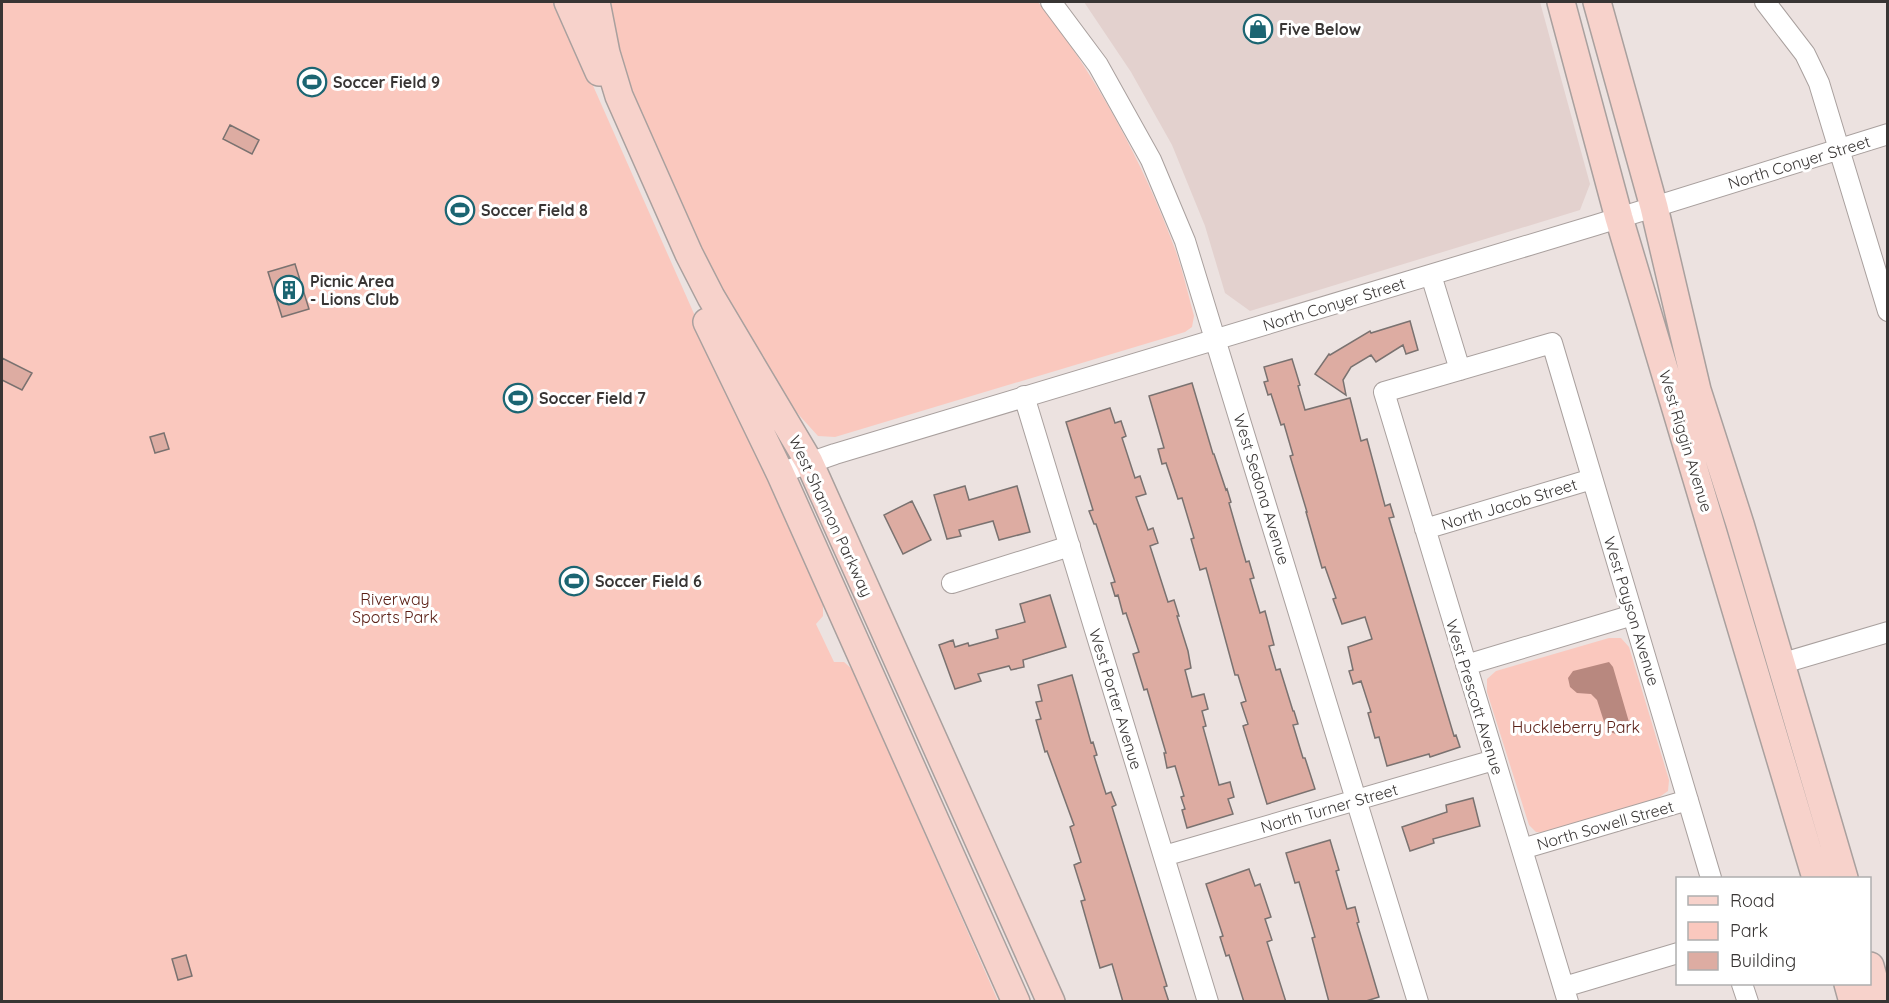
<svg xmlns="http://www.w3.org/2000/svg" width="1889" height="1003" font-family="Quicksand,sans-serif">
<rect width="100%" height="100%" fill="#ece2e0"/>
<path fill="#e3d1ce" d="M1084 2H1540L1590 184 1580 210 1250 311 1225 293 1205 226 1172 145 1131 72Z"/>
<path fill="#fac8be" d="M2 2H556L823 605V616L816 624 834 662H844L853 670 998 1001H2Z
M606 2H1038C1095 73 1144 164 1175 249 1183 271 1188 294 1194 316L1192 327 1185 332 835 437 818 436 779 393 701 254 620 71Z
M1609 638H1621L1629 647 1669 780 1668 791 1658 798 1545 833 1536 832 1529 825 1487 692V679L1496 671Z"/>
<path fill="#b8887f" d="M1609 662 1613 667 1629 722 1624 730 1616 734 1607 731 1597 700 1591 694 1577 693 1570 687 1568 678 1573 671Z"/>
<path fill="#ddaca2" stroke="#7a7270" stroke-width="1.5" d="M230 125 259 140 252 154 223 139Z
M295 264 309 309 282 317 268 272Z
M1410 321 1418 350 1406 354 1403 345 1376 362 1371 355 1351 367 1343 380 1346 395 1315 374 1329 354 1330 355 1370 331 1371 333Z
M2 358 32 373 22 390 2 380Z
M1292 359 1300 385 1298 386 1305 410 1350 398 1361 441 1367 439 1385 506 1390 504 1394 517 1389 518 1454 736 1456 735 1460 747 1430 757 1429 754 1387 766 1379 737 1375 738 1368 713 1371 712 1361 681 1353 684 1349 671 1353 670 1348 647 1372 639 1365 617 1342 624 1333 599 1336 598 1325 567 1322 568 1306 512H1307L1290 456 1293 455 1284 424 1281 425 1271 394 1268 395 1264 382 1268 381 1264 367Z
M1192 383 1213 454H1214L1226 490 1227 489 1231 502 1229 503 1246 562 1249 561 1254 578 1250 579 1260 613 1265 611 1269 626 1274 645 1269 646 1276 670 1280 669 1293 711H1294L1298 724 1293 725 1303 758H1305L1315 789 1267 804 1243 726 1248 724 1241 703 1246 701 1238 675H1235L1206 568 1200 570 1191 539 1194 538 1182 498 1178 499 1166 463 1162 464 1158 449 1164 448 1149 396Z
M1110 408 1115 423 1121 421 1126 436 1122 438 1135 478 1140 476 1146 494 1136 497 1148 530 1153 528 1158 543 1150 546 1168 602 1174 600 1179 616H1177L1188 651 1191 668 1185 670 1192 697 1204 694 1208 709 1202 711 1206 726 1203 727 1219 785 1230 782 1234 797 1228 799 1233 814 1187 828 1182 810 1185 809 1181 797 1184 796 1175 766 1167 768 1164 753H1166L1147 689 1144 690 1133 654 1139 652 1126 613 1123 614 1118 595 1115 596 1111 583 1115 582 1096 524H1094L1089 511 1093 510 1066 422Z
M164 433 169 449 155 453 150 437Z
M965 486 969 500 1017 486 1030 532 999 540 993 521 959 530 961 536 947 539 934 495Z
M912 501 931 540 903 554 884 515Z
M1050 595 1066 647 1023 660 1024 667 1011 670 1009 666 978 674 981 681 955 689 939 645 953 640 955 647 968 643 969 646 998 638 996 630 1025 622 1020 604Z
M1072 675 1091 743 1093 742 1097 755 1094 756 1106 794 1111 792 1116 805 1112 807 1167 986 1164 987 1169 1002H1123L1112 964 1100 968 1081 901 1085 900 1074 865 1081 862 1070 827 1074 825 1047 751 1045 752 1036 720 1041 719 1036 702 1042 701 1038 685Z
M1473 798 1480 826 1433 839 1434 843 1410 851 1402 827 1447 812 1446 805Z
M1330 840 1339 870 1336 871 1347 909 1355 907 1359 922 1357 923 1379 997 1363 1002H1329L1312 938 1315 937 1299 882 1295 883 1286 853Z
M1249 869 1255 886 1260 884 1271 917 1265 919 1272 940 1267 942 1286 1002H1244L1229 955 1226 956 1220 937 1223 936 1206 884Z
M186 955 192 976 178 980 172 959Z"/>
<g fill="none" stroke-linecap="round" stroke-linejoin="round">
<g stroke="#a9a09e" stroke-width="22">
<path id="street" d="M1051 2 1098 65 1151 160 1185 241 1418 1002
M1765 2 1805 54 1819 83 1888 311
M1431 275 1460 370
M1024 396 1208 1002
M780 473 835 454 1596 225 1888 134
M1425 529 1592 479
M952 583 1070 546
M1780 664 1888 632
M1466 665 1633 615
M1522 849 1688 800
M1164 856 1494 760
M1742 984 1748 1002
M1564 987 1678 953
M1568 1002 1384 392 1552 343 1711 878"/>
</g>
<g stroke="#a9a09e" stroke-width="30">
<path id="secondary" d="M568 2 599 72
M596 2 606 53 619 96 689 254 711 297 809 462 1051 1002
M1561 2 1619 218 1816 878
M1597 2 1654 207 1697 390 1740 524 1844 878
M707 322 780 473 1016 1002
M1870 966 1880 1002
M1848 984 1853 1002"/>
</g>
<use href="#street" stroke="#fff" stroke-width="20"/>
<use href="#secondary" stroke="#f7d2cb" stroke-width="27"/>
</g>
<defs>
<g id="shop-ring" transform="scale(1.5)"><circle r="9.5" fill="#fff" stroke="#1b6572" stroke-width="1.5"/><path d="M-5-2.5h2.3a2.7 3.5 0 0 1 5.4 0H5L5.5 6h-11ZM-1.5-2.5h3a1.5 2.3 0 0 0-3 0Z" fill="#1b6572"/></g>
<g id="stadium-ring" transform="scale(1.5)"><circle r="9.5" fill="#fff" stroke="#1b6572" stroke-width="1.5"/><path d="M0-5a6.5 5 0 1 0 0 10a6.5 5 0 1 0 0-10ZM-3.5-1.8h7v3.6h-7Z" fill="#1b6572"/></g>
<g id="building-ring" transform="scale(1.5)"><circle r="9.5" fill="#fff" stroke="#1b6572" stroke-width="1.5"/><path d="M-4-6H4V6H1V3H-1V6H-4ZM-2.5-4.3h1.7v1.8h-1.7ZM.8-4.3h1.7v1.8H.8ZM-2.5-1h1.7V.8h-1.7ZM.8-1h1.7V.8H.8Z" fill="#1b6572"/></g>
</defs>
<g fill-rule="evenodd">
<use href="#shop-ring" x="1258" y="29"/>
<use href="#stadium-ring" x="312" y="82"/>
<use href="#stadium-ring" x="460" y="210"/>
<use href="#building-ring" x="289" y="290"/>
<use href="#stadium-ring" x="518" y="398"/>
<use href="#stadium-ring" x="574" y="581"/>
</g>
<g text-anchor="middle" stroke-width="6" stroke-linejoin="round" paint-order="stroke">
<g font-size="16" font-weight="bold" fill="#383534" stroke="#fff" text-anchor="start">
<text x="1279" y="35">Five Below</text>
<text x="333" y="88">Soccer Field 9</text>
<text x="481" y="216">Soccer Field 8</text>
<text x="310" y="287">Picnic Area<tspan x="310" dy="18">- Lions Club</tspan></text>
<text x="539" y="404">Soccer Field 7</text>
<text x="595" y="587">Soccer Field 6</text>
</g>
<g font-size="16" fill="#383534" stroke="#fff">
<text transform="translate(1799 162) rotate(-17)" y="6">North Conyer Street</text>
<text transform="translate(1334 304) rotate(-17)" y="6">North Conyer Street</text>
<text transform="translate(1686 441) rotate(73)" y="6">West Riggin Avenue</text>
<text transform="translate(1262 489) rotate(73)" y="6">West Sedona Avenue</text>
<text transform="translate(1509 504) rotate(-17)" y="6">North Jacob Street</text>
<text transform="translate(831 516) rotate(65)" y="6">West Shannon Parkway</text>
<text transform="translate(1632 611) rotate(73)" y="6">West Payson Avenue</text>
<text transform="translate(1475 697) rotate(73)" y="6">West Prescott Avenue</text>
<text transform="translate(1116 699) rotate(73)" y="6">West Porter Avenue</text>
<text transform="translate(1329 808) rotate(-16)" y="6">North Turner Street</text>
<text transform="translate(1605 825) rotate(-16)" y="6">North Sowell Street</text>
</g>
<g font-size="16" fill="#5b2016" stroke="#fff">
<text x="395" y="605">Riverway<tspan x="395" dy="18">Sports Park</tspan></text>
<text x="1576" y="733">Huckleberry Park</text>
</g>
</g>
<rect width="1889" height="1003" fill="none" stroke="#383534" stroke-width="6"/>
<rect x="1676" y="877" width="195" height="108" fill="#ffffff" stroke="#afaeae" stroke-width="1.5"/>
<rect x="1688" y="896" width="30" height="9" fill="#f7d2cb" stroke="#afaeae" stroke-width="1.5"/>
<text x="1730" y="907" font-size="18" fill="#383534">Road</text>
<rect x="1688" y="922" width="30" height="18" fill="#fac8be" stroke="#afaeae" stroke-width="1.5"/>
<text x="1730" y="937" font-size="18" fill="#383534">Park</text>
<rect x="1688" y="952" width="30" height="18" fill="#ddaca2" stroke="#afaeae" stroke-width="1.5"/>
<text x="1730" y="967" font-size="18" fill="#383534">Building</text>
</svg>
